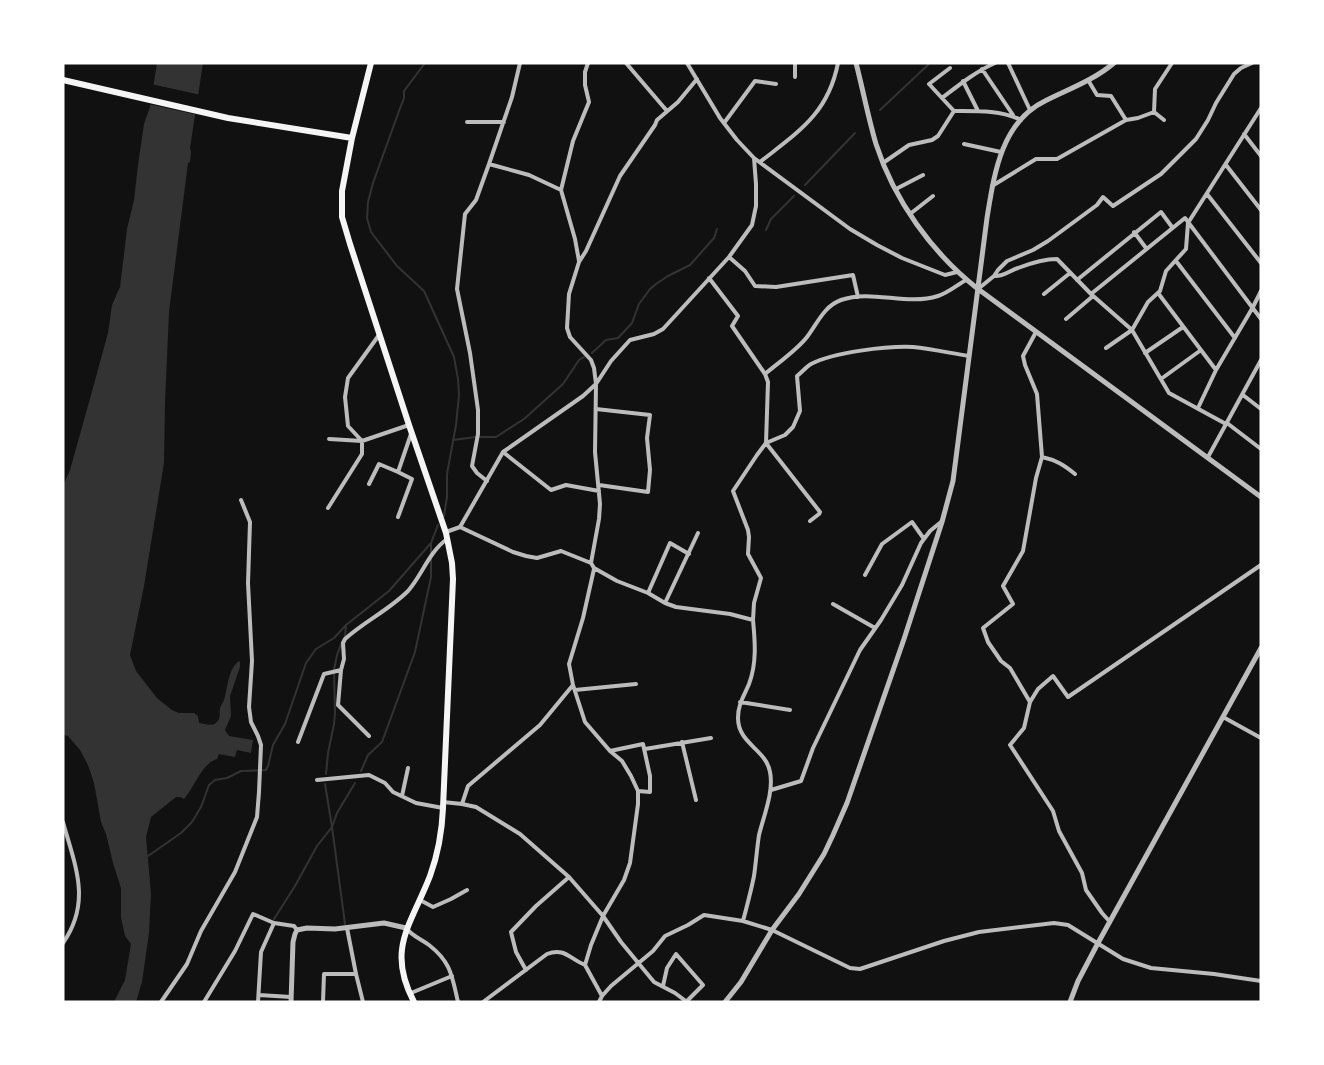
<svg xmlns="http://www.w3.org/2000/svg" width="1324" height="1065" font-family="Raleway,sans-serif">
<rect width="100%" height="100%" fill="#111"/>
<path fill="#333" d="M157 63H203L190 148 191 152 190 162 188 163 169 312 165 402 164 463 144 586 130 655 136 671 157 698 172 710 179 713H194L198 716 199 723C205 724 213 727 217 722 221 718 219 713 220 708 221 705 223 703 224 700 228 687 228 669 239 661L240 662V667L230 696 231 716 225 730 229 736 253 740 251 753 237 750 235 757 219 754 217 759C202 763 194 788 184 799L180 797H176L151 817 146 837 151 894 149 933 142 982 136 1002H114L125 980 131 944 125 936 121 918V888L113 863 106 834 101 822 94 783 88 765 80 750 68 736 63 735V486L70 470 91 395 108 333 112 305 120 287 127 229 134 200 138 165 144 124 150 107Z"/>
<path fill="#111" d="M151 84 201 95 198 115 148 104Z"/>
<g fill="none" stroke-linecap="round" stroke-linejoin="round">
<path stroke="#333" stroke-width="2" d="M425 63 404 91V98L399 111 373 183 368 202 367 218 371 232 397 266 424 291 454 357 458 379 459 395 456 425 447 474V497L444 516
M880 110 930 63
M805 185 855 133
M766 230 771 219 794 196
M592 353 606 340 618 338 632 323 639 304 650 289 656 284 668 276 690 265 714 238 717 229
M479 437H496L524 419 563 384 579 360 584 357
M453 440 476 437
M431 554V543L438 525
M345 637 346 625
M334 670 337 655 342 642
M361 771 368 755 382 742 415 652 431 577V558
M326 774 328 753 334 724 335 713 334 671
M325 784 332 827 345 924
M145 858 181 833 192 822 201 807 209 785 215 780 227 778 241 771 266 770 268 766 273 745 285 724 306 663 316 649 334 638 346 625 389 591 431 543
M274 919 295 886 317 846 332 827 337 813 355 783"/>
<path stroke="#bcbcbc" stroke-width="4" d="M626 63 667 111
M687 63 720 118 737 140 754 158 850 229 877 245 902 258 945 275 957 272
M795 63V77
M1008 63 1030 110
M950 68 929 84 954 111
M982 69 1013 115
M1088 80 1097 95 1111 96 1126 120
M963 81 978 111
M942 98C959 85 975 72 995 63
M1164 120 1154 112 1155 89 1172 63
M467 122H504
M724 123 755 81 776 84
M1244 134 1261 156
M964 144 1001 152
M760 162C798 132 828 114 838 63
M883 163 909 145 932 140 938 136 954 111C976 111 1001 110 1021 120
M489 164 529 175 561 190
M1226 165 1261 210
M992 186 1036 159H1057L1126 120 1138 118 1154 112
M896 189 923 175
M1207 194 1261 263
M910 214 933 196
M1134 232 1146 248
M729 257 745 271 755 286 776 287 853 275 858 297
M579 261 575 239 561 190 573 141 589 102 585 85V72L588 63
M1176 261 1235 338
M994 276C1003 277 1009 271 1018 268 1031 263 1044 259 1057 259L1091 294 1132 330 1169 393 1226 424
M709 278 738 316 732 326 765 374 768 382 766 443 757 455 733 491 748 530 749 537 748 554 761 578 754 603 753 620
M1077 280 1161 212 1172 227
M978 289 994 276 998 270 1007 261 1033 250 1048 241 1097 205 1103 197 1113 206 1161 174 1196 139 1208 120 1216 103 1234 74 1241 68 1252 63
M1158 293 1216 370
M1044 294 1070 273
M1091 294 1185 218 1261 319
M1066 319 1093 296
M1036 332 1023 356 1025 365 1037 394 1042 457C1056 460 1064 465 1075 474
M1106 348 1132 330 1148 302 1160 291 1166 271 1186 249 1188 223 1261 108
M1145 353 1183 327
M765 374C778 363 797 350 807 337 817 324 824 306 841 300 872 289 906 306 938 296 948 293 957 285 966 280
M1161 379 1201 350
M1243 395 1261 409
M1198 408 1216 370 1253 307 1261 291
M596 409 650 415 647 438 650 470 648 492 599 485
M1227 423 1261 449
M329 439 362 441 409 425
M503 452 551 490 566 485 599 491
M1042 457 1036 478 1023 551 1003 586 1013 604 983 628 988 642 1001 661 1010 668 1030 702 1038 689 1053 676 1068 697 1261 565
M1208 457 1261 360
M487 481 477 473 472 466 478 434V410L470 353 457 289 465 214 476 200 489 164 512 97 520 63
M369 484 379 464 398 472 411 434
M328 508 362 454V441L348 426 345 397 348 378 379 335
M398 517 412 479 398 472
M810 521 819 514 820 512 766 443 785 435 793 427 800 411 797 376C802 372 806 367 811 364 834 352 887 346 913 347 932 349 950 353 969 356
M460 527 513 552 526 556 537 558 561 551 591 563 594 568 617 581 648 593 665 603 676 607 730 614 753 620C755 641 757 663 749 684 744 696 738 704 738 718 738 744 766 749 770 772 774 791 764 815 759 835 757 848 756 862 754 876 751 891 747 906 743 921
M446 532 460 527 503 452 583 396 596 384 611 361 630 340 654 334 663 329 729 257 752 225 756 206V184L754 158
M591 563 599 519 600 504 595 452 596 384 594 368 591 360 570 337 567 328 569 294 579 262 586 251 620 176 655 125 657 120 678 102 697 79
M865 575 882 544 912 522 924 539
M648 593 670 543 689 554
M665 603 698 533
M833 604 875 628
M341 670 338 705 369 736
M575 690 636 684
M740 702 790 710
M1030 702 1024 728 1010 745 1053 811 1059 831 1082 873 1086 890 1102 913 1110 922
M1223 717 1261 738
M298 742 324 674 341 670 344 659 343 643 345 639C365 621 389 610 408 591 422 575 429 552 447 539
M682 742 696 800
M645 749 711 738
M610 751 643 744 650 776V792L638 791
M317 780 369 775 385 783 393 792 416 803 443 808
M771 790 801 781 813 748 860 650 881 620 902 585 921 543 930 531 941 522
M402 796 408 768
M443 802 462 804 476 807 520 834 569 877 603 916 621 942 654 982 675 993 687 1002
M462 804 468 786 540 725 573 685
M63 822C75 866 92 901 63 943
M420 900 433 907 451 899 467 890
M347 928 356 974
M406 928C412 936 421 939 429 945 451 962 452 976 458 1002
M585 965 591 945 603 916 624 880 630 863 638 804V791L631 776 622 761 610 751 585 722 573 685 569 664 583 618 594 569
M526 970 516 952 511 932 536 906 569 877
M663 986 667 968 676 954 703 985 686 1002
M411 993 452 976
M259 995 291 997
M161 1002 187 964 201 931 235 872 257 817 259 792 261 745 258 736 251 722 249 707 252 661 248 583 250 522 241 500
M204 1002 235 951 253 914 274 923 294 926 297 930
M258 1002 261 952 274 923
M323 1002 324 974H356L363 1002
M483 1002 547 954C564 947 570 959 585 965L602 996
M599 1002 602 996 611 986 653 951 665 936 688 925 704 915 743 921 772 930 850 968 860 969 944 941 979 932 1054 923 1068 925 1123 959 1151 968 1214 974 1261 981"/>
<path stroke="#bcbcbc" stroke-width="5" d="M856 63C863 90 868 117 876 144 894 200 932 253 978 289L1261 497
M291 1002 293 942 295 934 297 930 307 928 335 929 384 923 406 928
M725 1002 741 982 772 930 799 894 824 854 833 835 847 803 904 639 942 522 953 481 987 218C994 175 1001 122 1045 101 1069 89 1094 80 1114 63
M1070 1002 1078 981 1098 943 1261 648"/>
<path stroke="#f5f5f5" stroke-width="6" d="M371 63 352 138 342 191V217L350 244 409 425 446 533 452 563 453 579 443 808C442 832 438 854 430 876 411 925 386 949 414 1002
M63 80 228 118 352 138"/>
</g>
<rect width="1324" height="1065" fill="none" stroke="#ffffff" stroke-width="129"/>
</svg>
